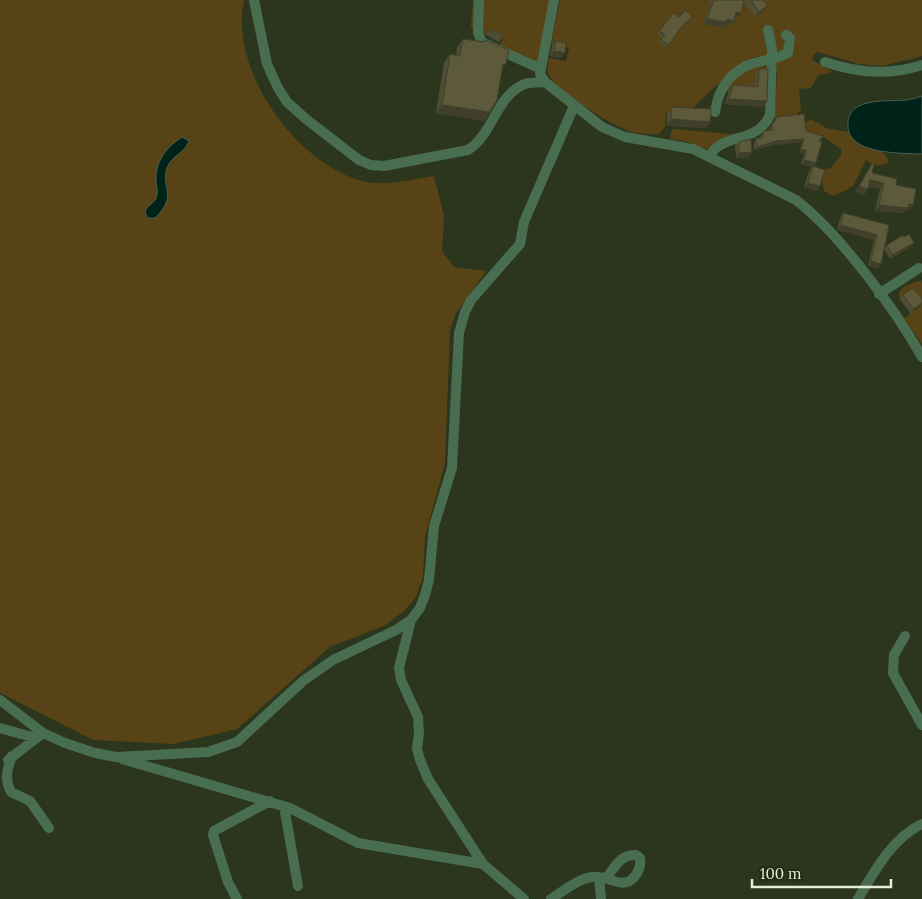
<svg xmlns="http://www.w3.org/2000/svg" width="922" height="899" font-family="Lora,serif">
<rect width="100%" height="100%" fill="#2b361c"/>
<path fill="#574316" d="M0 0H244C229 70 295 162 362 181 385 187 412 179 434 176L444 216 442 251 454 267 486 271 455 315 450 331 445 463 425 537 423 577 416 597 405 610 386 625 330 647 237 729 174 744 93 740 0 693Z
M473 0H550L539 64 499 48 503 38 474 32 471 26Z
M560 0H922V56L882 66 859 64 818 52 814 54 812 60 833 72 819 75 811 88 799 89 801 110 795 116 773 119 777 78 776 63C755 44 736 69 720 83 708 93 698 100 690 114L666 113 665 127 659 134C651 134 643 134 636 133 618 130 553 90 548 73 547 69 548 63 549 58L566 61 569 48 551 44Z
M760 66 768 67 754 93 726 91C731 76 746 70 760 66Z
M811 119 826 128 849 132C859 149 870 143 881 151 884 153 887 158 889 161 882 168 873 165 866 160L855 183 850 188 833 196 824 191 820 170 831 168 841 155V149L822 136 803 130 802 125Z
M672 129 742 135 706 149 688 142 670 139Z
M921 280 922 285V344L904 318 911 314 899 297V292L905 286Z"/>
<path fill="#002319" stroke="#456054" d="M922 96V154C901 153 845 155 848 123 848 116 852 110 857 107 876 96 902 105 922 96Z
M182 137 189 141C185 153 171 156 167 168 160 187 179 195 155 218H147L145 211C148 206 153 203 156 199 159 191 156 187 156 179 156 160 167 147 182 137Z"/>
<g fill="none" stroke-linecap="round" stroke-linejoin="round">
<path stroke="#496d50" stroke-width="10" d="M254 0 267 64 278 88 287 102 306 119 359 160 371 165 384 166 468 150C493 135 496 95 525 84 531 82 538 83 545 82
M479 0 478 33 482 42 541 69
M554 0 540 74 545 82 602 127 625 137 693 149 796 200C839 233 895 309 922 357
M825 62C857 73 889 76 922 65
M715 112C718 89 731 70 754 63 766 60 776 59 788 53L790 38 786 35
M709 157C721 132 757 145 770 115L772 49 768 30
M879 294 919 268
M411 620 399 668 401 680 418 717 419 733 417 749 420 760 428 779 483 864 524 899
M905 636 894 655 893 673 922 725
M0 700 43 733 65 743 95 753 116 757 208 752 237 742 303 681 333 660 396 630 411 620 420 608 425 595 429 580 434 526 452 468 459 333 465 312 471 300 520 244 524 222 574 106
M0 728 36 738
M12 756C7 770 4 779 11 792L30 801 49 828
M122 759 290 808 358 843 483 864
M8 760 43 733
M284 806 298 886
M599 877 601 899
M237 899 228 882 213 835 214 831 270 801
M551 899C564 891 577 879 592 877 609 874 625 894 637 873 640 868 641 864 640 858L636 855C621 854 615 867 607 877
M858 899C874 872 892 838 922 824"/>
</g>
<path fill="#4f4d33" d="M707 0H763L767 6 763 12 755 17 744 1 737 18H735L734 21 730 26 724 25 722 28 703 24 711 3Z
M679 17H692L690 20 679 30 666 48 659 42 662 38 657 34 659 31Z
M490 29 502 38 499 42 486 35Z
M463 39 501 71 490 112 484 121 436 113 444 63 450 54 456 55 457 47Z
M556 41 561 58 550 56 552 45Z
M759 69 767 101 763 107 725 104 729 91 733 85 754 87 755 75Z
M672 107 706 128 667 126V114Z
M777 117 806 131 819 141 816 163 814 166 820 186 817 191 804 187 809 171 812 167 801 164 804 154 799 152 802 142 774 145 754 150V142L756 138H760V137L763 133 770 131 769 129Z
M739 142 749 157 736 158 735 146Z
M872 164V173L896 185 909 211 906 210 904 213 875 211 880 189 868 187 864 195 855 192Z
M843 213 889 225 885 248 887 245 911 247 890 259 884 249 878 268 868 266 874 240 837 230 840 218Z
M903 295 922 299V304L911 314 900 300Z"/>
<path fill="#403f29" d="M767 6 763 12 755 17 759 12Z
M736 12 741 13 737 18 732 17Z
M707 19H727L734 21 730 26 724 25 722 28 703 24Z
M554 51 565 53 561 58 550 56Z
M503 64H506L500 73Z
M729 99 767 101 763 107 725 104Z
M442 105 490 112 484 121 436 113Z
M671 119 710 122 706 128 667 126Z
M804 139 802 142 774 145 754 150 757 147 776 141Z
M801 149 806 150 804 154 799 152Z
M752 152 749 157 736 158 739 153Z
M804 160 816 163 814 167 801 164Z
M870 180 884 183 880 189 866 186Z
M808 183 820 186 817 191 804 187Z
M859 186 868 189 864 195 855 192Z
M909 204 913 205 909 211 906 210 904 213 875 211 879 205Z
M841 225 877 235 874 240 837 230Z
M914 243 911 247 890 259 892 255Z
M871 261 881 264 878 268 868 266Z
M922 303 921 306 911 314 914 309Z"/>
<path fill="#5c5a3b" stroke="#403f29" d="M714 0H744L741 13 736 12 734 21 727 19 726 22 707 19Z
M751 0H763L767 6 759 12Z
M686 10 692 17 681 27 669 45 661 39 665 35 659 31 674 13 679 17Z
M490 29 503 36 502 38 490 31Z
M463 39 485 42 486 40 509 50 506 64H503L497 100 490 112 442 105 450 54 460 56Z
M556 41 566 43 565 53 554 51Z
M759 69H768L767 101 729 99 733 85 758 87Z
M672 107 711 109 710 122 671 119Z
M804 114 806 131 823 136 819 141H822L816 163 804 160 806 150 801 149 804 139 776 141 757 147 756 138H763V133L765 131 773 130 772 125 777 117Z
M751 139 752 152 739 153V142Z
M872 164H874L872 173 897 179 896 185 916 189 913 205 909 204 908 208 879 205 884 183 870 180 868 189 859 186Z
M813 166 825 170 820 186 808 183Z
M843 213 889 225 881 264 871 261 877 235 841 225Z
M909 234 914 243 892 255 887 245 903 235 904 237Z
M913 288 922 299V303L914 309 903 295Z"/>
<path d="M752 879v8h139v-8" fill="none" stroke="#e6eedd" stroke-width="2.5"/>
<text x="760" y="879" font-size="15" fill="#e6eedd" stroke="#212c12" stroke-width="4" paint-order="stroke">100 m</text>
</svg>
